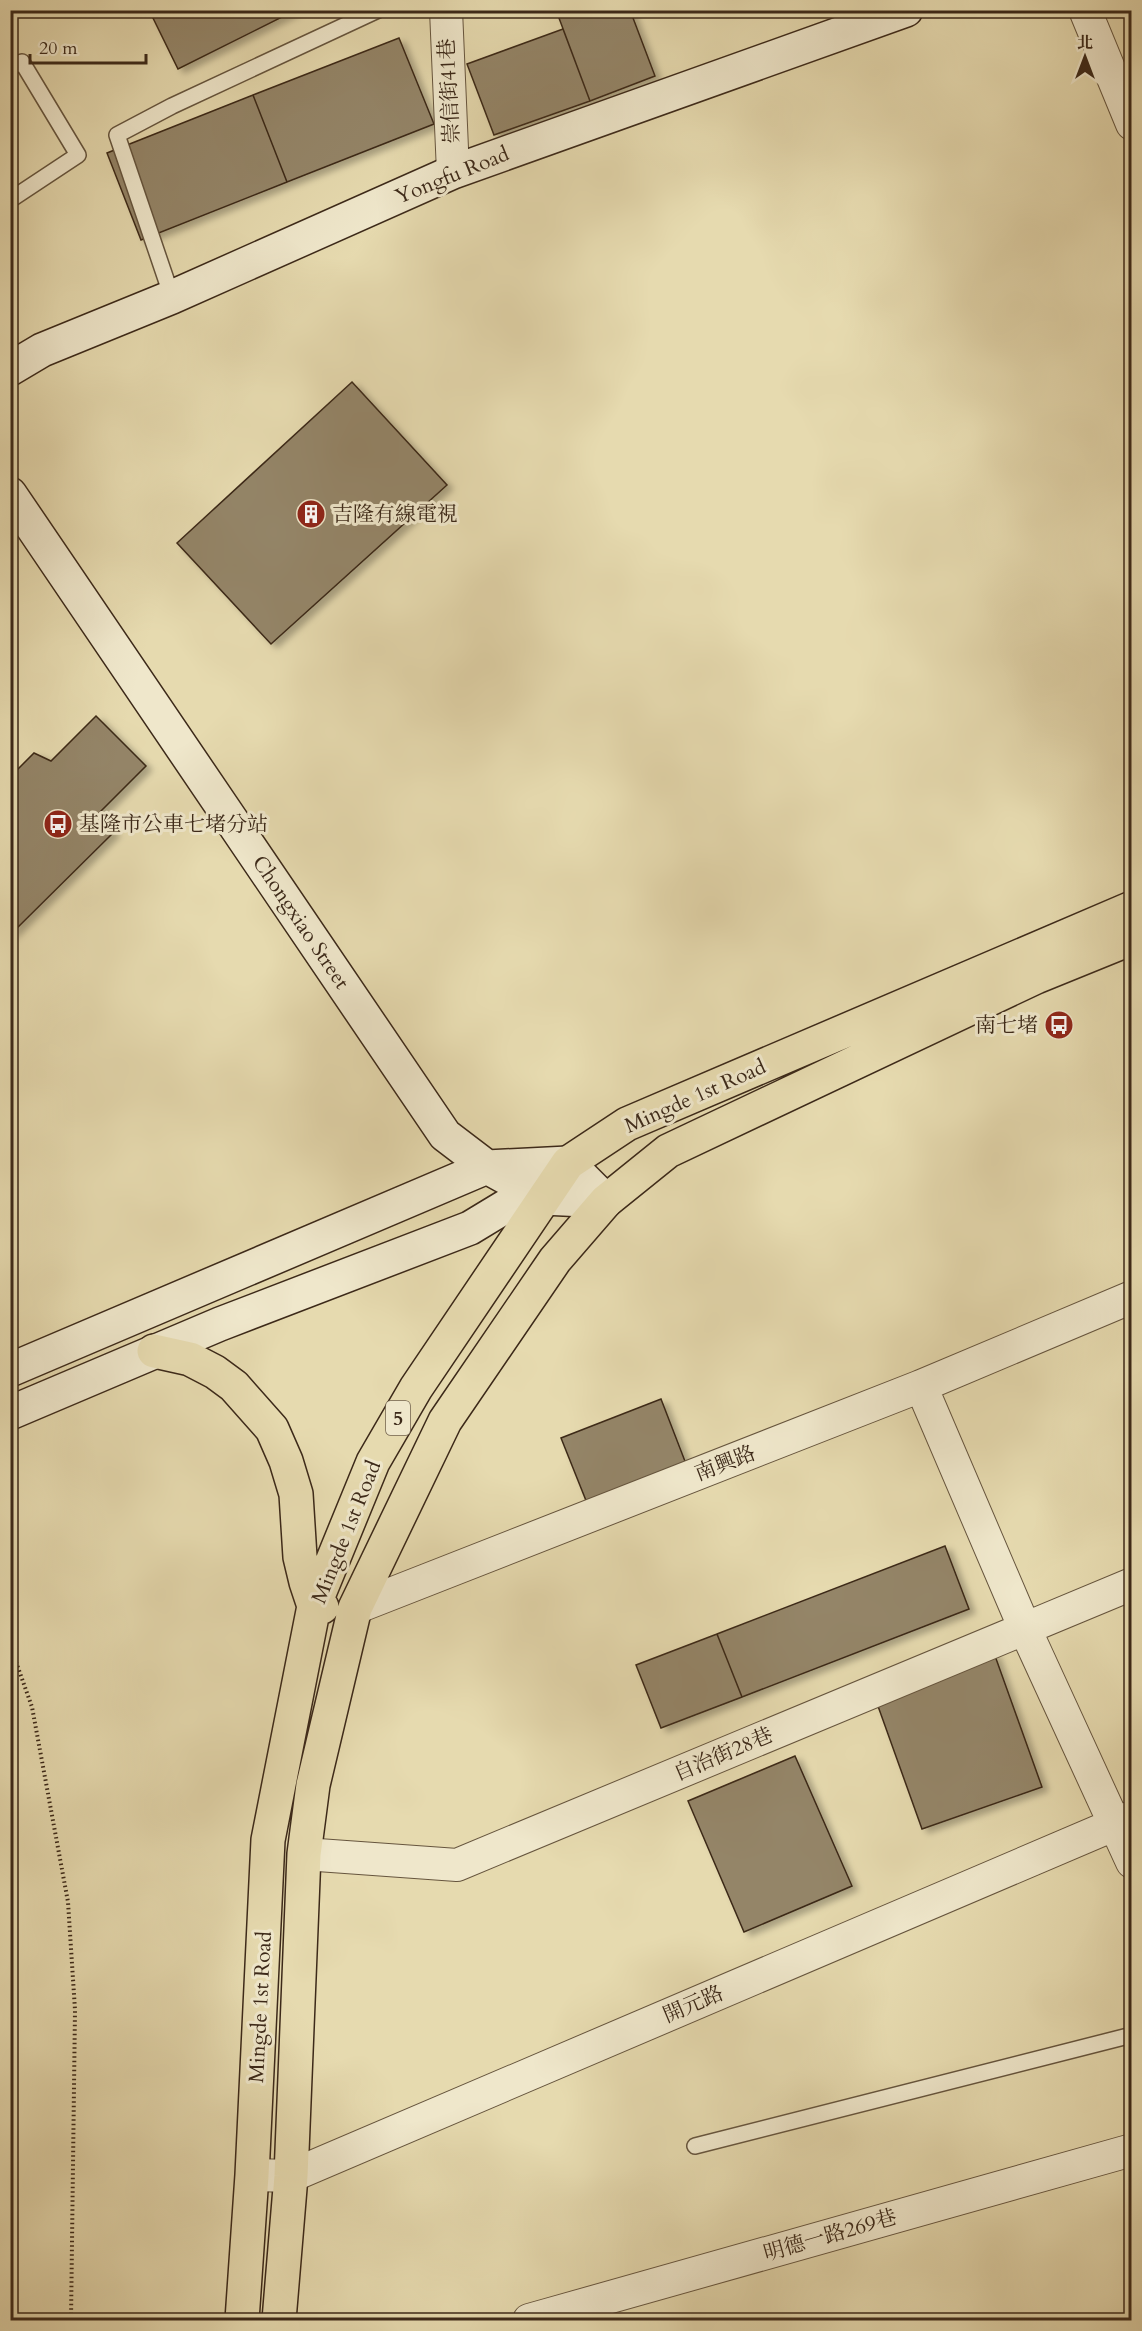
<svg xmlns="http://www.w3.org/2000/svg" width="1142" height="2331" font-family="Cardo,'Noto Serif TC',serif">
<defs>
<filter id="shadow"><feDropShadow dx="6" dy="4" stdDeviation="3" flood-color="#0004"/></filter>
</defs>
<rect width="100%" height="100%" fill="#e6daaf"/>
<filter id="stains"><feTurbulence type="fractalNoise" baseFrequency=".00333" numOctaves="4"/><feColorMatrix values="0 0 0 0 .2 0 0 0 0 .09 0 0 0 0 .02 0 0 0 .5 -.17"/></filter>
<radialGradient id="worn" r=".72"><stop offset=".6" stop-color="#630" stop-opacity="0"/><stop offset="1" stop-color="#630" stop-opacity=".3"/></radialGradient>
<path fill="#948567" stroke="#3c2919" stroke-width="1.5" filter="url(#shadow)" d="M162 10H293L294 11 178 69 152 16Z
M556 10H630L655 76 590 101Z
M563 29 590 101 494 135 467 64Z
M399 38 434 124 287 182 253 95Z
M253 95 287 182 141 240 107 153Z
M352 382 447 485 271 644 177 543Z
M96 716 146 766 97 815 114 832 10 935V777L34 753 51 761Z
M661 1399 688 1469 589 1508 561 1438Z
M945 1546 969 1609 742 1697 717 1634Z
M717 1634 742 1697 661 1728 636 1665Z
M994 1653 1042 1787 922 1829 874 1695Z
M795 1756 852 1886 744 1932 688 1801Z"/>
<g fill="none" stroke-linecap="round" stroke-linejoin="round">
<g stroke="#66553e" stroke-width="18">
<path id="lane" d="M10 67 22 62 78 155 10 200
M172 297 117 135 172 106 378 10
M695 2146 1132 2035"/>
</g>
<g stroke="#66553e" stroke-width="34">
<path id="street" d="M446 10 453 172
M1085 10 1132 124
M921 1386 1025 1629 1132 1862
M355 1608 921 1386 1132 1297
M304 1854 457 1865 1132 1584
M252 2175 291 2176 1132 1817
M529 2320 1132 2150"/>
</g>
<g stroke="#3c2919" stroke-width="36">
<path id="secondary" d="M10 369 42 350 172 297 453 172 906 10
M10 494 445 1135 487 1167 543 1198
M10 1370 487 1167 568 1163 606 1201
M10 1413 220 1324 470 1228 508 1205 543 1198 606 1201"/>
</g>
<g stroke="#3c2919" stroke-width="36">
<path id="primary" d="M154 1351 190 1359 215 1372 234 1386 272 1429 286 1461 296 1494 300 1557 306 1582 314 1606 322 1607
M242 2320 252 2175 268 1840 314 1606 373 1462 416 1388 568 1163 627 1124 1132 908
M279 2320 291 2176 304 1854 313 1785 355 1608 445 1421 555 1260 606 1201 668 1151 1036 977 1132 938"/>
</g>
<path stroke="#3c2919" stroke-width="4" stroke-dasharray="1.5 3" stroke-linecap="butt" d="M10 1645 32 1707 68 1902 75 2010 71 2320"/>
<use href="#lane" stroke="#efe7cb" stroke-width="15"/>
<use href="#street" stroke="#efe7cb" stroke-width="32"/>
<use href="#secondary" stroke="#efe7cb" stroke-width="33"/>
<use href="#primary" stroke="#e6daaf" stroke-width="33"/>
</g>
<defs>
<g id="building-disc" transform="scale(1.5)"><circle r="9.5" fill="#8f2418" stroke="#efe7cb"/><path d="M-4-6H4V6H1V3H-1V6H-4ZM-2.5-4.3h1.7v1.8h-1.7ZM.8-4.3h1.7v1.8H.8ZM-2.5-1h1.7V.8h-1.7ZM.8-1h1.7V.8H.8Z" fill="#fff"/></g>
<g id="bus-disc" transform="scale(1.5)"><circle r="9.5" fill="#8f2418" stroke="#efe7cb"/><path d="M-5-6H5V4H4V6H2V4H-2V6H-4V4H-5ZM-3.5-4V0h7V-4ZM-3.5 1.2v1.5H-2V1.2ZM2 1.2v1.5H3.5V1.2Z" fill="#fff"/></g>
</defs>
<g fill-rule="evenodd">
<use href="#building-disc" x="311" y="514"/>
<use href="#bus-disc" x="58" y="824"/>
<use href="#bus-disc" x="1059" y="1025"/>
</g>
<g text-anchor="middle" stroke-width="6" stroke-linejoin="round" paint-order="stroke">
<rect fill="#efe7cb" stroke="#72624e" stroke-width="1.5" x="386" y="1401" width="24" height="34" rx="4.5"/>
<g font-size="20" font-weight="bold" fill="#3c2919">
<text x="398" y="1425">5</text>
</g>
<g font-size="21" fill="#3c2919" stroke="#efe7cb">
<text transform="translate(449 91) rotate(-93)" y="7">崇信街41巷</text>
<text transform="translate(452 175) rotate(-22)" y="7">Yongfu Road</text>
<text transform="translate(301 922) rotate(56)" y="7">Chongxiao Street</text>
<text transform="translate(695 1096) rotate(-24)" y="7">Mingde 1st Road</text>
<text transform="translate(725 1463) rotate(-21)" y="7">南興路</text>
<text transform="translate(346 1532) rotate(-68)" y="7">Mingde 1st Road</text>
<text transform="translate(723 1754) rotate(-23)" y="7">自治街28巷</text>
<text transform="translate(693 2004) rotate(-23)" y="7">開元路</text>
<text transform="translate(260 2007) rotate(-87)" y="7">Mingde 1st Road</text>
<text transform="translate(830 2235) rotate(-16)" y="7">明德一路269巷</text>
</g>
<g font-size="21" fill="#3c2919" stroke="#efe7cb" text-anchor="start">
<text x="332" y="521">吉隆有線電視</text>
<text x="79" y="831">基隆市公車七堵分站</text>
<text x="1038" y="1032" text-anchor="end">南七堵</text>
</g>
</g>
<rect width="1142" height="2331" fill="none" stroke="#e6daaf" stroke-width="36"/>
<rect x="12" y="12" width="1118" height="2307" fill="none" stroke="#3c2919" stroke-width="3"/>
<rect x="18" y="18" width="1106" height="2295" fill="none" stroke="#3c2919" stroke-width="1.5"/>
<g transform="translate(1085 57)" stroke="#efe7cb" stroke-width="4.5" paint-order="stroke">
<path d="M0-4.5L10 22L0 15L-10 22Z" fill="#3c2919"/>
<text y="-9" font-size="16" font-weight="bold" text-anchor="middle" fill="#3c2919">北</text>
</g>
<path d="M30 54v9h116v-9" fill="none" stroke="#3c2919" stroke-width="3"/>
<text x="39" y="54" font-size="18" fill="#3c2919" stroke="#efe7cb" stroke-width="4.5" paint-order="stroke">20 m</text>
<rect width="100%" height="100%" filter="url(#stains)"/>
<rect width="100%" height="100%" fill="url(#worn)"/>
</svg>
